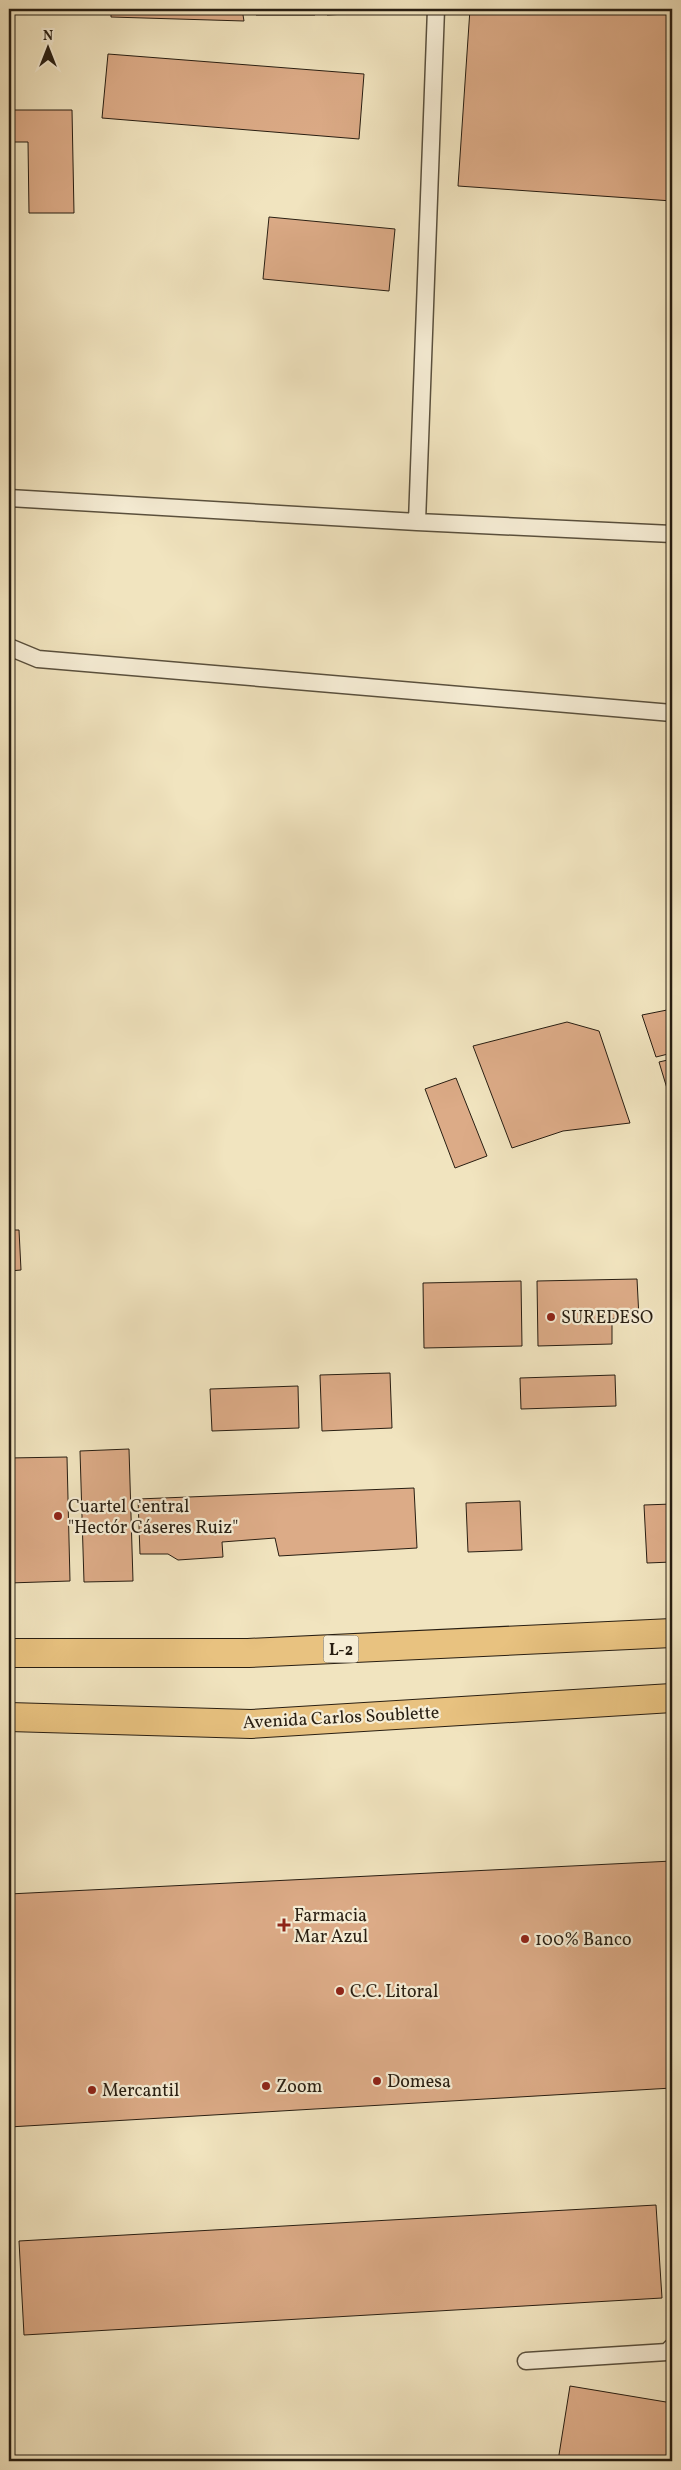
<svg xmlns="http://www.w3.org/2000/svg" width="681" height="2470" font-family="Vollkorn,serif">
<rect width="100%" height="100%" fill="#f1e4bf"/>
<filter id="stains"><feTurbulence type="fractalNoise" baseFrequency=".004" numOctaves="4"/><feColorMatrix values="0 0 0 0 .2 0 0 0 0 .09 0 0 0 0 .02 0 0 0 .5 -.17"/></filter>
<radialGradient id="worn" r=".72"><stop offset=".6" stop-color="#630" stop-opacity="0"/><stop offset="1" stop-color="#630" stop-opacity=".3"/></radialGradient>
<path fill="#dcab87" stroke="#281e12" d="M111 9H242L244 21 111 17Z
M256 9H314L315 15H256Z
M327 9H388V12L327 15Z
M470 9H672V201L458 186Z
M108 54 364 74 359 139 102 118Z
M13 110H72L74 213H29L28 142H13Z
M269 217 395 229 389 291 263 279Z
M672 1009V1053L656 1057 642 1015Z
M567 1022 599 1031 630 1123 563 1131 512 1148 473 1046Z
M672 1059V1095H669L659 1062Z
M456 1078 487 1156 455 1168 425 1089Z
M668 1097H672V1114Z
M9 1230H19L21 1270 9 1271Z
M637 1279 639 1318 612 1319V1344L538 1346 537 1281Z
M521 1281 522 1346 424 1348 423 1283Z
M390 1373 392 1428 322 1431 320 1375Z
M615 1375 616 1406 521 1409 520 1378Z
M298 1386 299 1428 212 1431 210 1389Z
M129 1449 133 1581 84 1582 80 1451Z
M67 1457 70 1581 9 1583V1458Z
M414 1488 417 1548 279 1556 275 1538 222 1542 223 1557 178 1560 168 1554H140L138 1499Z
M520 1501 522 1550 468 1552 466 1503Z
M672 1504V1562L647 1563 644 1505Z
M672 1861V2088L9 2127V1894Z
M656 2205 662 2298 24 2335 19 2241Z
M570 2386 672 2403V2461H558Z
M495 2458V2461H445Z"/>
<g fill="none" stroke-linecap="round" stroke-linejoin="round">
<g stroke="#5a503d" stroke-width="19">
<path id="lane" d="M9 498 417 522 672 534
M417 522 436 9
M9 647 38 659 672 713
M526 2361 667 2352 672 2347"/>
</g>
<g stroke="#281e12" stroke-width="30">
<path id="primary" d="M9 1653H248L672 1633
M9 1717 251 1724 672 1698"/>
</g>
<use href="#lane" stroke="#f6edd5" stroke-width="16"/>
<use href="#primary" stroke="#e8c280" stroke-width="28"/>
</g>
<g fill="#8f2418" stroke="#f6edd5" stroke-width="2">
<circle cx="551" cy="1317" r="5"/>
<circle cx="58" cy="1516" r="5"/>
<path d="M281.5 1917.5h5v5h5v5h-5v5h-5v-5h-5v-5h5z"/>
<circle cx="525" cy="1939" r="5"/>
<circle cx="340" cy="1991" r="5"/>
<circle cx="377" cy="2081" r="5"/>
<circle cx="266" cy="2086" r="5"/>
<circle cx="92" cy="2090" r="5"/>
</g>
<g text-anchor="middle" stroke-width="4.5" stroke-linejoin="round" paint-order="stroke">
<rect fill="#f6edd5" stroke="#665c4c" stroke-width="1" x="323.5" y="1635.5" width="35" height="27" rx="4"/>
<g font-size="16" font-weight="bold" fill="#281e12">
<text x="341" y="1655">L-2</text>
</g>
<g font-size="18" fill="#281e12" stroke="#f6edd5" text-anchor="start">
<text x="561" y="1323">SUREDESO</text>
<text x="68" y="1512">Cuartel Central<tspan x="68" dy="21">"Hectór Cáseres Ruiz"</tspan></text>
<text x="294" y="1921">Farmacia<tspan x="294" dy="21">Mar Azul</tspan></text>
<text x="535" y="1945">100% Banco</text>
<text x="350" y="1997">C.C. Litoral</text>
<text x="387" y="2087">Domesa</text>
<text x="276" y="2092">Zoom</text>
<text x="102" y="2096">Mercantil</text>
</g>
<g font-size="18" fill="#281e12" stroke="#f6edd5">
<text transform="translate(341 1717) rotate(-3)" y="6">Avenida Carlos Soublette</text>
</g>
</g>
<rect width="681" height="2470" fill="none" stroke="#f1e4bf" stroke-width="30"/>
<rect x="10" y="10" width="661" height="2450" fill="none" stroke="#281e12" stroke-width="2.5"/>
<rect x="15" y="15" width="651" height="2440" fill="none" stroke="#281e12"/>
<g transform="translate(48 48)" stroke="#f6edd5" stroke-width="4" paint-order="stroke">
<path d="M0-4L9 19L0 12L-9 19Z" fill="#281e12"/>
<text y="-8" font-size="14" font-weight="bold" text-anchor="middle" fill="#281e12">N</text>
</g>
<rect width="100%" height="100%" filter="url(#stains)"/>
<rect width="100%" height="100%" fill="url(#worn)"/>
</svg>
